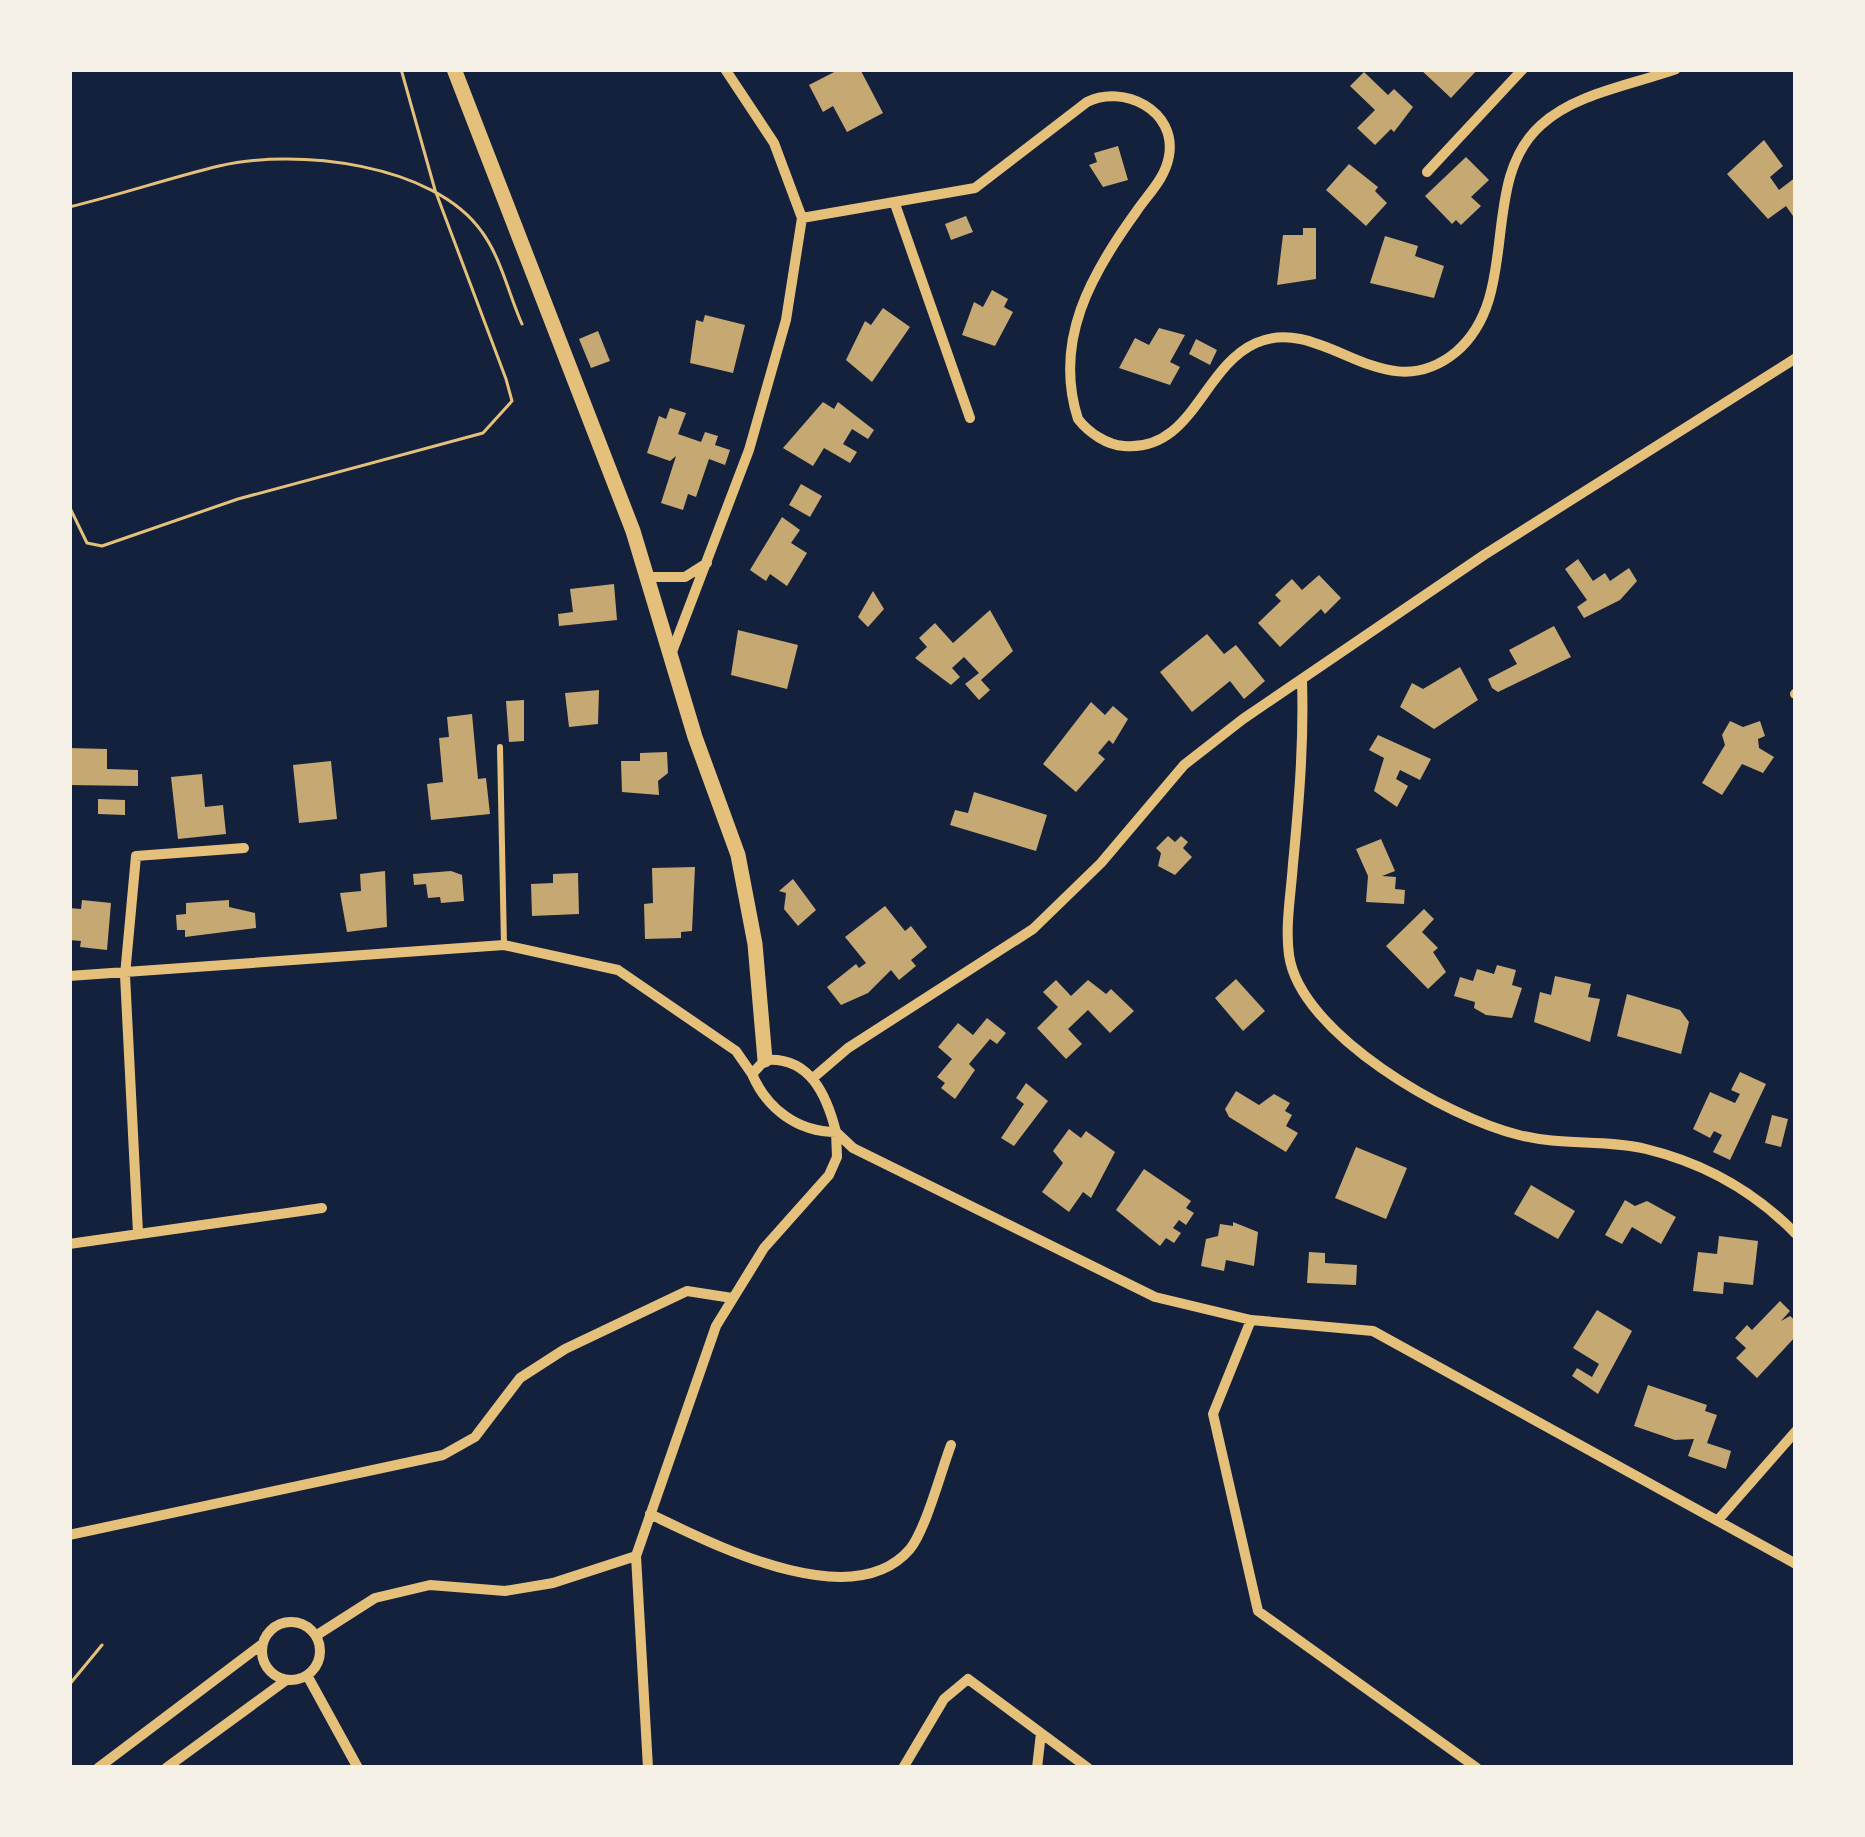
<svg xmlns="http://www.w3.org/2000/svg" width="1865" height="1837" font-family="Bitter,serif">
<rect width="100%" height="100%" fill="#14213d"/>
<path fill="#c6a872" d="M840 69H860L883 113 847 132 833 106 823 112 809 85Z
M1420 69H1478L1451 98Z
M1364 72 1388 95 1394 89 1413 107 1394 132 1391 129 1375 145 1357 128 1375 110 1350 86Z
M1764 140 1783 166 1770 177 1779 190 1796 177 1793 216 1786 206 1768 219 1727 174Z
M1118 146 1128 180 1103 187 1089 165 1097 162 1094 153Z
M1466 157 1489 180 1471 197 1481 206 1461 225 1456 220 1452 224 1425 196Z
M1349 164 1378 187 1375 191 1387 203 1366 226 1326 190Z
M966 216 973 232 951 240 945 224Z
M1303 228H1316V279L1277 285 1283 235H1303Z
M1385 236 1418 246 1415 256 1444 266 1434 298 1370 283Z
M992 290 1008 299 1004 307 1013 312 995 346 962 335 974 302 983 307Z
M883 308 910 327 872 382 846 360 865 321 871 325Z
M705 315 745 325 733 373 690 363 696 320 703 322Z
M1159 328 1185 335 1170 362 1180 367 1170 385 1119 368 1135 338 1149 345Z
M598 331 610 361 591 368 579 339Z
M1196 339 1217 350 1210 365 1189 354Z
M823 402 834 409 838 402 874 430 868 439 852 429 843 444 857 452 850 463 824 448 813 466 783 448Z
M670 408 686 413 678 434 701 442 705 432 718 436 715 445 730 450 725 465 709 459 696 497 688 494 683 510 661 503 676 456 670 461 647 453 659 416 666 419Z
M801 484 822 496 810 517 789 505Z
M782 517 800 530 791 543 807 553 787 586 770 574 766 581 750 570Z
M1578 559 1593 581 1605 573 1610 581 1629 568 1637 581 1620 600 1584 618 1577 607 1587 600 1565 569Z
M1319 575 1341 598 1325 614 1321 609 1280 647 1258 623 1281 601 1275 595 1292 579 1302 590Z
M614 584 617 620 559 626 558 614 573 612 570 589Z
M873 591 884 609 868 627 858 617Z
M990 610 1013 651 981 680 990 690 979 700 965 684 979 673 964 657 952 668 960 677 951 685 915 658 927 647 919 638 935 623 953 643Z
M1554 626 1571 657 1498 692 1492 688 1488 679 1517 664 1509 650Z
M738 630 798 645 787 689 731 675Z
M1207 634 1224 654 1236 645 1265 681 1244 699 1230 681 1192 712 1160 672Z
M1460 667 1478 700 1434 729 1400 707 1412 683 1423 689Z
M599 690 598 724 569 727 565 693Z
M524 700V741L509 742 506 701Z
M1091 702 1105 715 1113 706 1128 719 1113 744 1109 740 1098 753 1105 759 1076 792 1043 764Z
M472 714 478 779 486 778 490 814 431 820 427 784 443 782 439 738 449 737 447 717Z
M1730 721 1743 727 1760 721 1765 736 1758 739 1759 748 1774 757 1763 773 1742 764 1722 795 1702 783 1725 745 1722 735Z
M1378 735 1431 759 1420 780 1400 770 1396 779 1408 786 1397 807 1374 791 1384 758 1369 750Z
M69 748 107 749V769L138 770V786L69 785Z
M667 752 668 773 658 781 659 795 622 792 621 761H640V753Z
M331 761 337 819 299 823 293 765Z
M202 774 205 807 223 805 226 834 178 839 171 777Z
M974 792 1047 815 1036 851 950 825 955 810 968 813Z
M98 799 125 800V815L98 814Z
M1168 836 1175 842 1181 836 1188 842 1183 848 1192 857 1175 875 1158 866 1161 853 1156 848Z
M1381 839 1395 871 1382 876 1396 877 1395 889 1405 890 1404 904 1366 902 1368 876 1356 849Z
M695 867 692 931 681 932V938L645 939 644 904 653 903 652 868Z
M385 871 387 927 347 932 340 893 361 891 360 874Z
M451 871 462 875 464 901 441 903 440 897 428 898 426 884 414 885 413 874Z
M578 873 579 914 532 916 531 884 553 883V874Z
M793 879 816 910 798 926 784 909 786 893 779 891Z
M82 900 111 903 107 950 80 947 81 941 69 940V908L81 909Z
M229 900V907L255 913 256 928 185 937V930H177L176 915 186 914V903Z
M885 906 905 931 911 926 927 947 911 960 916 966 899 980 891 970 868 993 841 1005 827 987 856 964 859 968 866 963 845 937Z
M1424 909 1434 919 1422 932 1438 948 1433 952 1446 972 1428 989 1386 946Z
M1497 965 1516 970 1512 985 1522 988 1512 1018 1486 1015 1474 1008 1475 1002 1454 996 1460 977 1473 981 1477 969 1494 974Z
M1555 976 1591 984 1588 997 1600 999 1590 1042 1534 1022 1540 992 1551 995Z
M1236 979 1265 1011 1243 1031 1215 998Z
M1056 980 1071 996 1088 980 1106 994 1111 989 1134 1011 1110 1033 1088 1010 1068 1029 1082 1044 1066 1059 1037 1028 1058 1007 1043 992Z
M1627 994 1680 1010 1689 1022 1681 1054 1617 1036Z
M987 1018 1006 1033 997 1044 990 1039 969 1064 975 1070 955 1099 941 1088 945 1083 937 1077 952 1059 938 1047 958 1023 973 1035Z
M1740 1072 1766 1084 1730 1160 1713 1152 1722 1135 1714 1131 1710 1138 1693 1129 1710 1092 1735 1103 1740 1094 1731 1090Z
M1026 1083 1048 1101 1014 1146 1001 1138 1024 1104 1016 1098Z
M1236 1091 1259 1105 1274 1094 1290 1103 1285 1111 1292 1115 1286 1126 1298 1133 1286 1152 1229 1117 1225 1109Z
M1772 1115 1788 1119 1781 1147 1765 1143Z
M1069 1129 1081 1138 1086 1131 1115 1152 1091 1198 1083 1192 1069 1212 1042 1192 1063 1163 1053 1151Z
M1356 1147 1407 1168 1386 1219 1335 1198Z
M1144 1169 1191 1201 1186 1208 1194 1213 1186 1225 1179 1220 1173 1228 1181 1233 1174 1243 1166 1238 1160 1246 1116 1210Z
M1531 1185 1575 1211 1558 1239 1514 1214Z
M1625 1200 1635 1206 1647 1201 1676 1217 1661 1244 1632 1227 1622 1244 1605 1235Z
M1233 1222 1258 1232 1254 1266 1226 1260 1224 1271 1201 1266 1206 1239 1218 1236 1220 1224 1233 1226Z
M1719 1236 1758 1241 1753 1285 1724 1282 1723 1294 1693 1291 1698 1252 1717 1254Z
M1309 1252 1325 1253V1263L1357 1265 1356 1285 1307 1283Z
M1780 1301 1790 1311 1781 1321 1790 1316 1796 1321V1336L1757 1378 1736 1358 1746 1348 1735 1338 1747 1325 1752 1330Z
M1597 1310 1632 1331 1598 1394 1572 1376 1577 1368 1592 1377 1599 1364 1573 1348Z
M1648 1385 1707 1405 1705 1411 1717 1415 1707 1443 1731 1451 1726 1469 1688 1456 1694 1439 1675 1440 1634 1426Z"/>
<g fill="none" stroke-linecap="round" stroke-linejoin="round">
<path stroke="#e5c07b" stroke-width="3" d="M69 207C120 195 169 178 219 166 295 148 434 163 482 232 501 258 509 295 522 324
M69 506 87 543 102 546 238 499 483 433 512 401 506 379 435 190 401 69
M69 1685 102 1645"/>
<path stroke="#e5c07b" stroke-width="6" d="M500 747 504 945"/>
<path stroke="#e5c07b" stroke-width="10" d="M1427 172 1523 69
M895 204 970 418
M802 218 975 188 1087 102C1123 84 1177 110 1169 156 1165 179 1148 194 1136 212 1091 274 1053 341 1078 419 1089 433 1107 445 1124 446 1193 452 1202 367 1256 343 1324 313 1383 412 1456 352 1523 295 1477 182 1541 125 1576 93 1632 85 1676 69
M648 577H685L707 563
M672 652 749 450 786 320 802 218 774 143 725 69
M1302 681C1304 742 1299 802 1293 864 1291 893 1285 926 1289 955 1300 1034 1448 1118 1519 1135 1561 1146 1606 1139 1646 1149 1704 1163 1755 1192 1796 1234
M1795 694 1796 693
M69 976 504 945 618 970 736 1051 752 1074
M765 1060C810 1056 827 1096 836 1132 798 1132 767 1109 752 1074Z
M813 1078 848 1048 1033 929 1101 863 1184 765 1243 719 1484 555 1796 358
M836 1132 853 1148 1155 1297 1251 1320 1373 1331 1796 1564
M138 1233 125 975 136 856 244 848
M69 1244 322 1208
M1251 1320 1213 1414 1258 1611 1477 1768
M650 1514C711 1543 852 1617 910 1549 926 1529 941 1471 951 1445
M1718 1520 1796 1431
M69 1535 443 1455 475 1437 520 1378 565 1349 687 1291 732 1298
M262 1651a29 29 0 1 1 58 0a29 29 0 1 1-58 0Z
M317 1635 375 1598 430 1585 505 1591 553 1583 636 1556
M308 1677 358 1768
M98 1768 261 1645
M166 1768 285 1681
M648 1768 636 1556 716 1326 764 1248 829 1175 837 1157 836 1132
M903 1768 944 1699 968 1679 1088 1768
M1037 1768 1041 1733"/>
<path stroke="#e5c07b" stroke-width="15" d="M454 69 633 531 695 737 738 855 755 944 765 1060"/>
</g>
<rect width="1865" height="1837" fill="none" stroke="#f6f1e7" stroke-width="144"/>
</svg>
